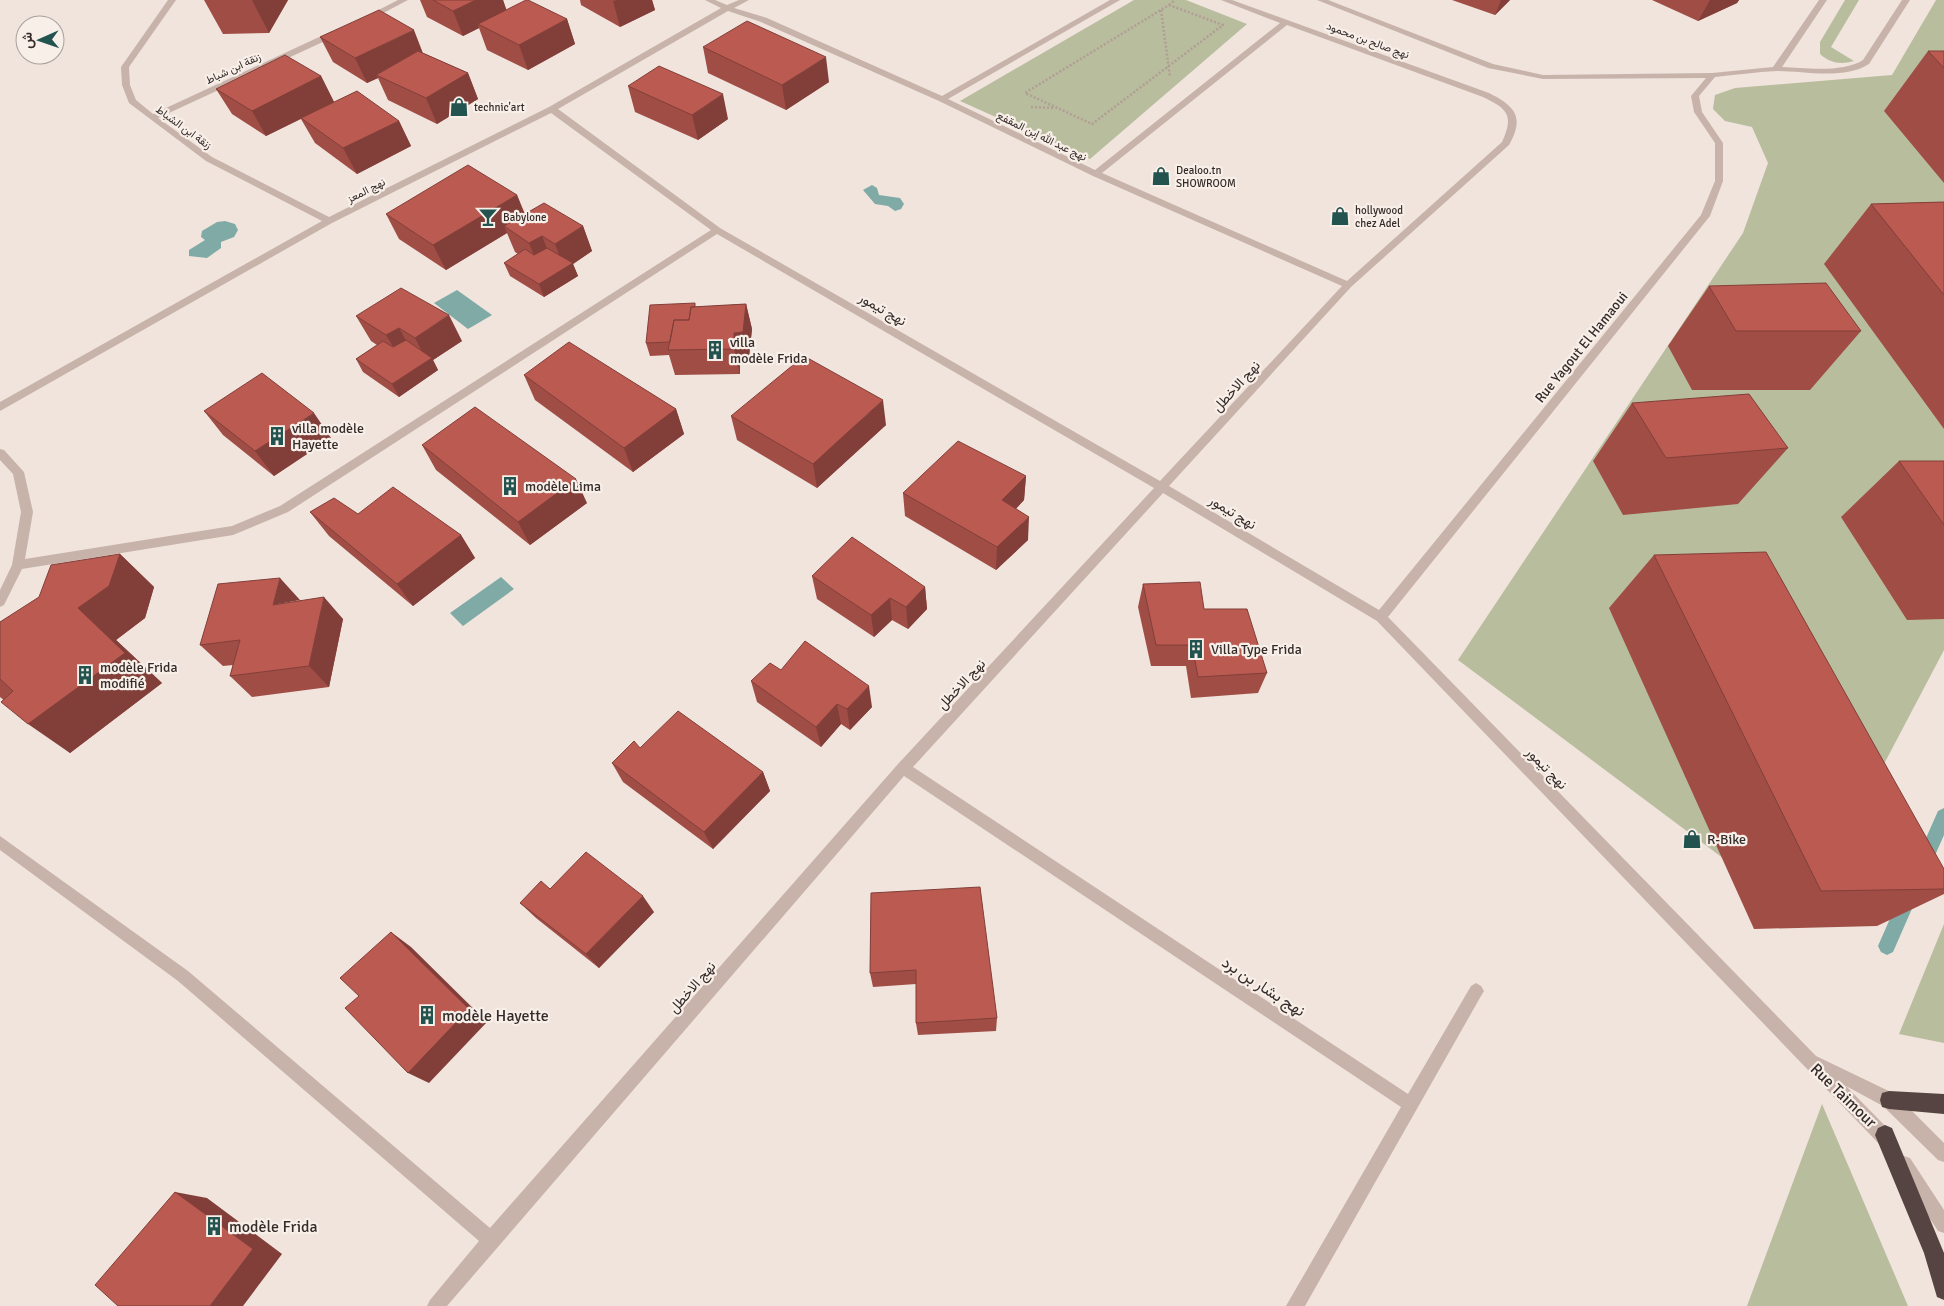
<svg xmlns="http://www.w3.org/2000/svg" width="1944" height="1306" font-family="Signika,Vazirmatn,sans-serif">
<rect width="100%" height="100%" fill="#f0e4dd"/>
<path fill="#b8bd9e" d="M1134 0H1186L1247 24 1090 159 960 101Z
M1845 0H1859L1831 47 1854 61C1841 65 1830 63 1820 54V42Z
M1936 0H1944V650L1803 918 1458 660 1743 233 1768 163 1752 127 1725 121 1713 109 1715 95 1735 88 1892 75Z
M1944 924V1043L1899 1034Z
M1822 1104 1908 1306H1747Z"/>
<path fill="#7faaa5" d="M872 185 877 188 879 195 900 198 904 204 901 209 895 211 888 206 875 204 863 190Z
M225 221 235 224 238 230 234 237 221 242V248L207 258 189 256V250L205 240 201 237 202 231 217 222Z
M457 290 492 315 468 329 434 303Z
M501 577 514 589 463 626 450 613Z"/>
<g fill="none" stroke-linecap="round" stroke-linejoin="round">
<path fill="#7faaa5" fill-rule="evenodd" d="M1944 808V835L1929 869 1923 871 1917 869 1915 863 1938 811Z
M1909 887 1915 889 1918 895 1893 952 1887 955 1881 952 1878 946 1903 889Z"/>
<path stroke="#b29d94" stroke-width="2.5" stroke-dasharray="2 2" stroke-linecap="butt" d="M1169 5 1223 25 1092 124 1025 93Z
M1169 5 1175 0
M1161 10 1170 77
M1031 107 1055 108"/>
<path fill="#c7b3aa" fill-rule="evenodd" d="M168 0H176L129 67 130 85 136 100 153 114 332 31H338V35L158 118 212 157 329 217 549 107 721 8 705 0H715L727 5 739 0H749L734 8 767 18 942 96 1110 0H1120L948 99 1095 170 1280 23 1221 0H1232L1489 93C1515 106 1525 117 1509 145L1351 287 1169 486 1379 610 1701 215 1715 181V143L1694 112 1691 96 1706 78 1543 79 1488 68 1317 0H1328L1493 64 1543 75 1712 73 1773 67 1819 0H1827L1782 67C1805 68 1843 73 1863 60L1902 0H1910L1869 64C1845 80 1804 71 1777 71 1756 72 1735 75 1715 77L1699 96 1702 112 1723 143V181L1710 216 1388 617 1816 1056 1895 1094 1944 1143V1162L1938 1160 1883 1106 1846 1086 1894 1135 1896 1141 1894 1147 1888 1149 1882 1147 1377 621 1163 493 913 767 1408 1094 1471 986 1476 983 1481 986 1484 991 1481 996 1305 1306H1286L1401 1107 904 776 447 1306H427L430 1300 479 1241 178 981 0 850V836L188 971 490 1228 898 764 1154 488 717 234 288 512 233 535 22 569 4 605 0 607V590L12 565 21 512 13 474 0 460V449L4 450 24 472 33 512 25 559 232 526 280 506 711 230 551 113 332 223 0 411V402L322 221 206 161 129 103 122 85 121 67ZM728 11 761 22 939 101 1093 176 1342 286 1160 481 720 228 558 109ZM1287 25 1483 97C1508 109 1514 115 1502 142L1347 281 1102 173Z
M398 0H408L370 20 363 18Z
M1904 1156 1910 1158 1944 1210V1233L1938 1231 1898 1170 1896 1164 1898 1158Z"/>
<path fill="#554441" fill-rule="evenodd" d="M1889 1091 1944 1094V1114L1889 1109 1882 1107 1880 1100 1882 1093Z
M1885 1125 1892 1128 1944 1253V1300L1937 1297 1924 1253 1875 1135 1878 1128Z"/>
</g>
<path fill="#a04d46" d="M204 0H288L269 33 223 34Z
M420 0H503L506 10 567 19 575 44 528 70 487 50 479 28 463 36 427 17Z
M580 0H652L655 10 620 27 581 5Z
M1452 0H1510L1495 15Z
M1652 0H1739L1737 3 1698 21Z
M320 37 423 53 468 73 478 99 437 124 388 100 378 78 367 83 333 62Z
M703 47 829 82 786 110 708 73Z
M1928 51H1944V183L1884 111Z
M321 76 334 102 399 121 411 146 357 174 315 143 301 119 266 136 232 114 216 89Z
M628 86 728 119 698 140 635 112Z
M517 195 525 214 583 226 592 251 573 264 578 276 544 297 510 276 504 263 518 254 515 252 507 233 446 270 399 239 386 214Z
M1944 202V429L1824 264 1871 204Z
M1709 286 1861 331 1810 390H1692L1668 346Z
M746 304 752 329 749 357 740 358V374L675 375 669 355 650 356 646 343 696 307Z
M356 316 462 341 433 360 438 370 399 397 363 372 356 359 377 345 371 341Z
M524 375 676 409 684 434 633 472 535 400Z
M1632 403 1788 448 1738 504 1623 515 1593 461Z
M204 411 331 438 274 476 223 435Z
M731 416 886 425 817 488 737 440Z
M422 445 587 503 530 545 436 470Z
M1899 461H1944V619L1907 620 1841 517Z
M1026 476 1024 500 1016 509 1028 540 996 570 905 516 903 493Z
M310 512 358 514 461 535 475 558 413 606 329 536Z
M120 554 154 587 145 618 116 640 162 683 70 753 0 697V622Z
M1654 555 1944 869V894L1877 926 1754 929 1609 608Z
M812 576 925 587 927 609 908 629 892 620 874 637 817 599Z
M1143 584 1204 609 1267 673 1258 693 1191 698 1186 666H1151L1138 607Z
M300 600 343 619 329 687 252 697 230 676 233 665 223 666 200 645Z
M781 670 872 707 850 730 841 724 821 747 757 702 751 681Z
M612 763 763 772 770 791 713 849 623 782Z
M871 893 997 1018 996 1031 918 1035 916 1023V984L873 987 870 973Z
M520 903 654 912 599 968 536 918Z"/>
<path fill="#823f39" d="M252 0H288L269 33Z
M476 0H503L508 14 478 24 479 28 463 36 453 11Z
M617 0H652L655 10 620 27 613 1Z
M1501 0H1510L1495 15Z
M1710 0H1739L1737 3 1698 21Z
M567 19 575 44 528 70 519 45Z
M414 30 424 56 376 75 378 78 367 83 355 58Z
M826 57 829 82 786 110 782 85Z
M468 73 478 99 437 124 426 98Z
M321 76 334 102 266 136 252 111Z
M723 94 728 119 698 140 692 115Z
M399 121 411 146 357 174 343 148Z
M517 195 527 221 504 226 507 233 446 270 433 245Z
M583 226 592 251 573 264 578 276 544 297 539 284 564 268 555 244Z
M542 236 552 261 539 268 529 243Z
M746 304 752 329 749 357 740 358V374L734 349V333Z
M449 315 462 341 433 360 438 370 399 397 392 384 427 361 415 338Z
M399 328 413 353 401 360 386 335Z
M883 400 886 425 817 488 813 464Z
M676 409 684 434 633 472 624 448Z
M314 413 331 438 274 476 255 451Z
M1026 476 1024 500 1001 524 1002 500Z
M576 479 587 503 530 545 518 522Z
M1029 517 1028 540 996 570 997 547Z
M461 535 475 558 413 606 397 584Z
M120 554 154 587 145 618 116 640 162 683 70 753 28 724 78 608Z
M280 578 300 600 273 605Z
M925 587 927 609 908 629 906 607Z
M324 597 343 619 329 687 309 666Z
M890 598 892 620 874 637 871 615Z
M869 686 872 707 850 730 847 709Z
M837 704 841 724 821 747 816 727Z
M763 772 770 791 713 849 704 832Z
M643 896 654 912 599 968 586 954Z
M391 932 411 947 487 1022 429 1083 408 1073Z
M175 1192 207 1198 282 1254 243 1306H210Z"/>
<path fill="#ba5a51" stroke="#823f39" d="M433 0H476L453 11Z
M526 0H528L567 19 519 45 478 24Z
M379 10 414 30 355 58 320 37Z
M747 21 826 57 782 85 703 47Z
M418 51 468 73 426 98 376 75Z
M1928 51H1944V68Z
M285 55 321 76 252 111 216 89Z
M659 66 723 94 692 115 628 86Z
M357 91 399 121 343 148 301 118Z
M468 165 517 195 433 245 386 214Z
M1944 202V295L1871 204Z
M544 203 583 226 555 244 542 236 529 243 504 226Z
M547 248 573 263 539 284 504 263 525 249 534 255Z
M1826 283 1861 331H1736L1709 286Z
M401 288 449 315 415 338 399 328 386 335 356 316Z
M695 303V307H691L689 320H674L670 342 646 343 650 305Z
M746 304 743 332 734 333V349L668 350 674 320H689L691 307Z
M406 340 432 358 392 384 356 359 383 341 393 347Z
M569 342 676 409 624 448 524 375Z
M804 356 883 400 813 464 731 416Z
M262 373 314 413 255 451 204 411Z
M1749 394 1788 448 1666 458 1632 403Z
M475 407 576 479 518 522 422 445Z
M958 441 1026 476 1002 500 1029 517 997 547 903 493Z
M1899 461H1944V525Z
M393 487 461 535 397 584 310 512 334 498 358 514Z
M852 537 925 587 906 607 890 598 871 615 812 576Z
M1766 552 1944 869V889L1821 891 1654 555Z
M120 554 109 586 78 608 125 653 28 724 1 702 13 691 0 679V622L39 597 51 565Z
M280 578 273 605 324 597 309 666 230 676 240 640 200 645 218 584Z
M1200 582 1204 609H1247L1267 673 1198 677 1192 645H1156L1143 584Z
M805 641 869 686 847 709 837 704 816 727 751 681 770 663 781 670Z
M678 711 763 772 704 832 612 763 634 741 640 748Z
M586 852 643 896 586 954 520 903 541 881 550 889Z
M980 887 997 1018 916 1023V970L870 973 871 893Z
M391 932 469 1009 408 1073 345 1008 359 996 340 978Z
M175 1192 253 1249 210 1306H118L95 1285Z"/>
<defs>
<g id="shop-bare" transform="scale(1.5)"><path d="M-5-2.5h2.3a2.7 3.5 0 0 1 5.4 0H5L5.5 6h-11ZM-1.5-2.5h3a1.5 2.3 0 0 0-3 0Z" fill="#22534e" stroke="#f8efe9" stroke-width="2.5" paint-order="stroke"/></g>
<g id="bar-bare" transform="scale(1.5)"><path d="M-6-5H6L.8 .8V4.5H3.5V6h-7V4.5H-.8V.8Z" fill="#22534e" stroke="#f8efe9" stroke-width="2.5" paint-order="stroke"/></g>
<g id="building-bare" transform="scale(1.5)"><path d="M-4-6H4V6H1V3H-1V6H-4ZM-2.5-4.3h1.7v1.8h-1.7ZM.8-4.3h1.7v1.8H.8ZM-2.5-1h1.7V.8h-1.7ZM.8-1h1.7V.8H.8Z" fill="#22534e" stroke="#f8efe9" stroke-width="2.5" paint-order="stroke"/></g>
</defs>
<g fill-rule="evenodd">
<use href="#shop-bare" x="459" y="107"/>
<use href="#shop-bare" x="1161" y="176"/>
<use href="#shop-bare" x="1340" y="216"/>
<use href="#bar-bare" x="488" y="217"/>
<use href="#building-bare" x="715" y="350"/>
<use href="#building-bare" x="277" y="436"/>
<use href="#building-bare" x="510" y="486"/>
<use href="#building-bare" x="1196" y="649"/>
<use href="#building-bare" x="85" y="675"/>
<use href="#shop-bare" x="1692" y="839"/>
<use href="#building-bare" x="427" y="1015"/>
<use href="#building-bare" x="214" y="1226"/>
</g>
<g text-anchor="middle" stroke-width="4.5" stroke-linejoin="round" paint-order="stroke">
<g font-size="11" fill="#352b29" stroke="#f8efe9">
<text transform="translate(1368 40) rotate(20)" y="4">نهج صالح بن محمود</text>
<text transform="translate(233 68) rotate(-25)" y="4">زنقة ابن شباط</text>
<text transform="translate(184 127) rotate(36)" y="4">زنقة ابن الشباط</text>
<text transform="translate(1042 136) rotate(26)" y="4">نهج عبد الله إبن المقفع</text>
<text transform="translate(366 190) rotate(-27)" y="4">نهج المعز</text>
</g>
<g font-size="11" fill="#352b29" stroke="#f8efe9" text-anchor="start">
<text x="474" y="111">technic'art</text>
<text x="1176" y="174">Dealoo.tn<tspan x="1176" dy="13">SHOWROOM</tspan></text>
<text x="1355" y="214">hollywood<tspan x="1355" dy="13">chez Adel</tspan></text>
<text x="503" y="221">Babylone</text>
</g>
<g font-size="14" fill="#352b29" stroke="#f8efe9">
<text transform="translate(883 309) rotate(30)" y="5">نهج تيمور</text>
<text transform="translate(1581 347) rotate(-51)" y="5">Rue Yagout El Hamaoui</text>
<text transform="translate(1236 386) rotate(-48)" y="5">نهج الاخطل</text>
<text transform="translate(1233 512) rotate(31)" y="5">نهج تيمور</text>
<text transform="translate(961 684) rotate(-47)" y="5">نهج الاخطل</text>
<text transform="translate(1547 768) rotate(46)" y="5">نهج تيمور</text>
<text transform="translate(692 987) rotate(-49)" y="5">نهج الاخطل</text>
</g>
<g font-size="14" fill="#352b29" stroke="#f8efe9" text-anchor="start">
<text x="730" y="347">villa<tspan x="730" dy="16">modèle Frida</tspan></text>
<text x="292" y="433">villa modèle<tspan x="292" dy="16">Hayette</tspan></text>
<text x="525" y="491">modèle Lima</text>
<text x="1211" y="654">Villa Type Frida</text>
<text x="100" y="672">modèle Frida<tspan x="100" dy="16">modifié</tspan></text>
<text x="1707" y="844">R-Bike</text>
</g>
<g font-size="16" fill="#352b29" stroke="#f8efe9">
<text transform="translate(1264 986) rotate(33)" y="6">نهج بشار بن برد</text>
<text transform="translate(1844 1095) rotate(44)" y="6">Rue Taimour</text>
</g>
<g font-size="16" fill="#352b29" stroke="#f8efe9" text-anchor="start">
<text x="442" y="1021">modèle Hayette</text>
<text x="229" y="1232">modèle Frida</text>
</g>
</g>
<g transform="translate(40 40) rotate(268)"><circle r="24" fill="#f8efe9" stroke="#aaa19c"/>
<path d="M0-4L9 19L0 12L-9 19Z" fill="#22534e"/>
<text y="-8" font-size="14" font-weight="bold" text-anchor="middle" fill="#352b29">ش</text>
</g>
</svg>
